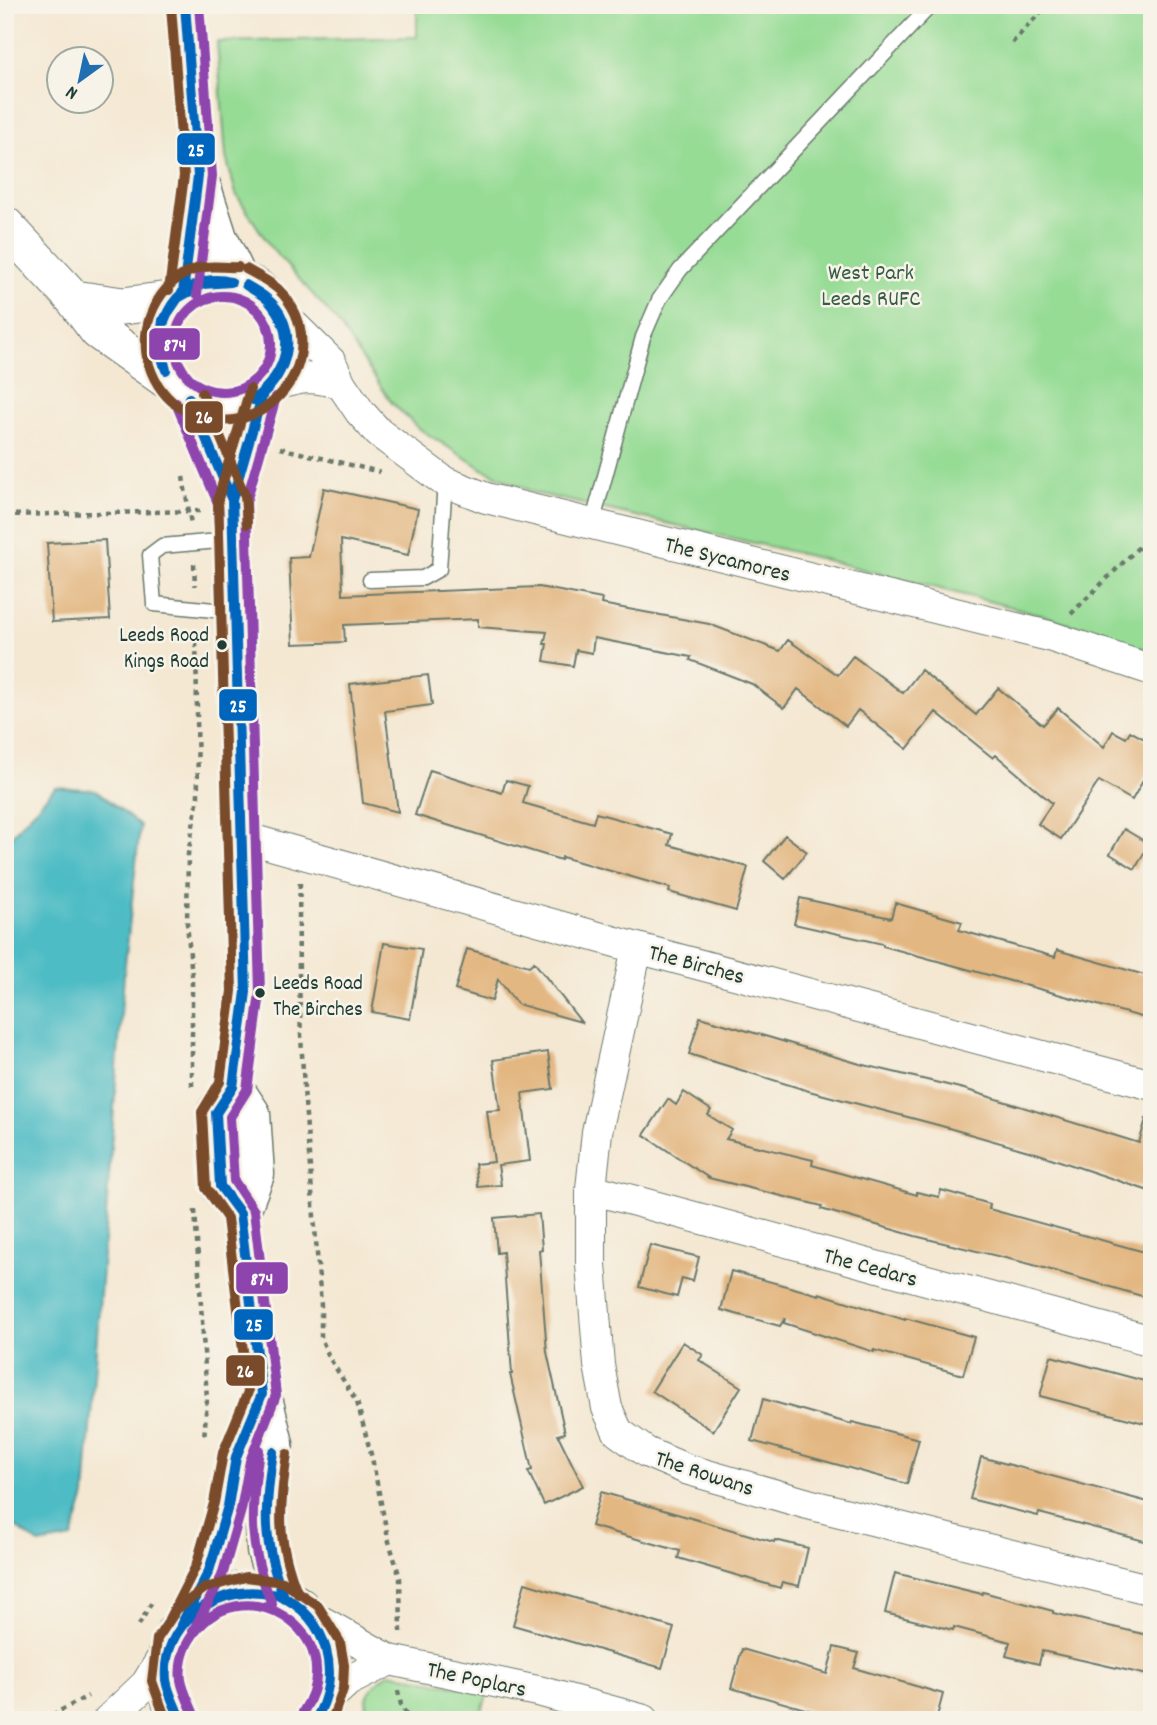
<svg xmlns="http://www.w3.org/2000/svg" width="1157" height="1725" font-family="Dekko,sans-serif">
<rect width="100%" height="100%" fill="#f7f3e8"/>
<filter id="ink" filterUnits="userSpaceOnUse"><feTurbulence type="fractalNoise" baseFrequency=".0143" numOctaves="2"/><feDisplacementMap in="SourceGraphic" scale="14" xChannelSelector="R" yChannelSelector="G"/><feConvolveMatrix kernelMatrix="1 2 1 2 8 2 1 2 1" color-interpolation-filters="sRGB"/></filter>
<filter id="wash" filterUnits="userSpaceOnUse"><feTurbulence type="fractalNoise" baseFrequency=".00686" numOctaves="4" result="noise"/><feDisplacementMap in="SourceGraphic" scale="28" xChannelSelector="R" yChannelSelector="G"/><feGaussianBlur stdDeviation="1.57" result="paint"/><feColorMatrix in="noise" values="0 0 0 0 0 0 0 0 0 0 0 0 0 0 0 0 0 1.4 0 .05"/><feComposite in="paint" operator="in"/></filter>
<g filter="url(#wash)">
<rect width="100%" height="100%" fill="#f4e8d3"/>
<path fill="#96dc95" stroke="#5a8c64" stroke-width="2" d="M417 5H1152V652L1039 614 806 555 535 493 483 469 418 428 392 403 335 319 271 248 236 194 226 157 217 42 417 37Z
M390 1673 488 1693 479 1720H366C365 1694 368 1687 390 1673Z"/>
<path fill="#4ebcc5" stroke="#367c7c" stroke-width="2" d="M55 787 96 790 140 826 124 974 85 1496 72 1538 39 1544 9 1522 5 1507V843Z"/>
<g id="blocks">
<path fill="#e3b782" d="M324 488 418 509 408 555 341 540 343 595 539 587 602 599 601 604 709 624 780 651 788 640 838 675 853 656 903 693 921 670 976 715 998 688 1043 725 1058 708 1104 747 1113 731 1126 738 1130 731 1152 743V765L1132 800 1099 781 1061 839 1038 824 1052 803 996 755 993 758 936 712 907 749 858 710 846 726 798 689 784 708 752 684 690 660 691 657 594 638 592 653 576 650 573 666 544 661 547 644H544L547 632 478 627V619L344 625 345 642 293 644 289 558 309 557Z
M105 540 110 619 52 622 47 543Z
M428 675 432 705 385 711 398 812 363 803 350 684Z
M430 770 502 793 506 780 528 786 523 803 593 823 596 813 672 834 669 845 748 867 736 911 669 892 670 888 562 857 561 860 415 815Z
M1124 829 1149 844 1135 869 1110 854Z
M785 835 807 852 785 879 764 861Z
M800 898 891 918 895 903 962 922 959 930 1055 957 1057 950 1152 977V1020L883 946V944L794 924Z
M384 943 422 949 410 1019 372 1012Z
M467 949 529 966 534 962 581 1022 517 1004 498 979 492 1001 455 990Z
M700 1017 860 1064 964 1089 1139 1143 1146 1119 1152 1120V1192L1039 1154 938 1125 809 1091 689 1054Z
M548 1052 553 1089 522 1093 530 1161 498 1165 501 1185 478 1187 475 1164 494 1162 487 1111 500 1110 493 1060Z
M684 1092 711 1110 708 1115 732 1130 726 1139 813 1160 812 1165 917 1195V1192L939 1197 941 1190 990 1204 989 1209 1152 1254V1299L1030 1264 915 1236 821 1209 822 1206 709 1178 644 1135 668 1099 676 1105Z
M539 1214 542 1249 539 1250 547 1352 565 1433 558 1435 583 1486 544 1505 528 1471 532 1470 510 1374H512L503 1252 497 1253 494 1218Z
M650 1245 699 1257 693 1281 682 1278 677 1297 639 1287Z
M731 1271 819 1295V1293L905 1320V1318L974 1337 963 1375 874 1350V1352L784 1323 785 1318 780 1326 721 1310Z
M683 1342 703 1355 699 1360 741 1387 713 1431 652 1391Z
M1051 1356 1152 1383V1425L1040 1396Z
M763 1399 851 1424 852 1422 919 1439 907 1484 752 1441Z
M981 1457 1152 1503V1543L1039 1513 1038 1516 970 1499Z
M601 1492 774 1542 775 1540 808 1548 799 1586 782 1582 780 1588 678 1558 680 1551 591 1526Z
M895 1573 982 1594 983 1592 1053 1611V1613L1152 1636V1676L1042 1651 1039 1664 1006 1656 1010 1642 954 1627 953 1630 885 1613Z
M525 1583 674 1628 662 1668 513 1625Z
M834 1647 859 1653 854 1668 943 1694 936 1720H844L731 1688 742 1649 827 1674Z"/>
</g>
</g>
<g filter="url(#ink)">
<use href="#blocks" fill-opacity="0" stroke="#6a796c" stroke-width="2"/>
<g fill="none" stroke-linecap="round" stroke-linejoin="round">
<g stroke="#6a796c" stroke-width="17">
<path id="service" d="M592 524 643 337 659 300 680 270 931 5
M230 540 162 546 150 555 154 604 234 612
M370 580 423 578 439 569 445 482"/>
</g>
<g stroke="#6a796c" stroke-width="32">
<path id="minor" d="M277 309 331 362 341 384 360 412 379 433 445 482 486 498 1049 636 1152 670
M270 387C301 377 310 375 341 384
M243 837 637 948 1152 1085
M637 948 597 1132 591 1189V1264L599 1365 607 1408 618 1432 646 1452 686 1469 808 1504 1152 1590
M591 1189 1152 1341
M305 1612 390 1660
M325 1702 348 1681 390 1660 542 1692 644 1720
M108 1720 146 1684 168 1648"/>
</g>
<g stroke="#6a796c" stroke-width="39">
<path id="tertiary" d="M5 225 74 299 98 331 174 385
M74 299 123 306 176 299"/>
</g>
<g stroke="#6a796c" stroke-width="41">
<path id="trunk" d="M200 182 218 238 239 281
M159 343a64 64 0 1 1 128 0a64 64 0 1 1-128 0Z
M183 292 198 176 185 5
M189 398 232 500
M233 1087 251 1114 255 1174 240 1213 262 1394 274 1444 266 1498 265 1524 266 1550 273 1573 285 1599
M240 1213 220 1186 216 1113 233 1087 246 992 232 500 263 393
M185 1617 209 1571 228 1506 236 1457 262 1394
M181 1720C114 1609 286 1533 327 1648 335 1672 330 1700 315 1720"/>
</g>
<path stroke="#6a796c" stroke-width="4.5" stroke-dasharray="5 5" stroke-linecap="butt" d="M1012 43 1047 5
M280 448 380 472
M183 477 191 524
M5 515 200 511
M194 564 195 586
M1071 614 1152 534
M300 883C294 1024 311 1165 321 1306V1338L330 1359 357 1402 372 1458 388 1538 400 1578 401 1632
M192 1086V976L187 923 188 854 198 797 196 630
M195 1210 207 1399 204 1439
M139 1625 152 1602
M398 1691 401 1705 409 1720
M43 1720 88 1696"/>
<use href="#service" stroke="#fff" stroke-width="14"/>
<use href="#minor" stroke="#fff" stroke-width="30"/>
<use href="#tertiary" stroke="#fff" stroke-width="37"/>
<use href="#trunk" stroke="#fff" stroke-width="38"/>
<g stroke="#f7f3e8" stroke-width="16">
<path id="bus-1" d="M246 285C260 293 276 303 282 318 296 348 280 384 253 400
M246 285C253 290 263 294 269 301 299 336 287 373 253 400
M183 292 198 176 185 5
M166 370C147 326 180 269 231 282
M166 370 160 346 163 320 178 298 203 284 231 282
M189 398 232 500 233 525
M273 1452C264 1511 262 1543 285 1599
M181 1625 209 1571 228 1506 236 1457 262 1394 240 1213 220 1186 216 1113 233 1087 246 992 232 500 263 393
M181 1720C176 1708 168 1693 166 1680 161 1626 212 1587 262 1593 267 1594 274 1594 278 1595 328 1615 343 1677 315 1720"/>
</g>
<g stroke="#f7f3e8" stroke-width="16">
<path id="bus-2" d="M197 294 212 176 199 5
M175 344a48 48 0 1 1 96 0a48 48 0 1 1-96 0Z
M176 403 218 503 219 526
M259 1450C250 1512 248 1546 272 1604
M193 1631 222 1576 241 1510 250 1461 276 1395 254 1211 234 1181 230 1117 247 1090 260 993 246 502 276 397
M194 1715C190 1704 183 1692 181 1680 179 1667 183 1650 190 1639 239 1561 355 1633 303 1712"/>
</g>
<g stroke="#f7f3e8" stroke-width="16">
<path id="bus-3" d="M238 267C224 268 209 264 196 269 158 282 137 327 149 365 155 384 167 400 184 410 263 454 342 352 278 289 269 281 257 275 246 269
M169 290 184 176 171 6
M202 393 245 496 247 524
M287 1454C279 1510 276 1540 298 1594
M169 1619 196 1566 214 1503 223 1453 248 1392 227 1218 206 1188 202 1112 220 1082 232 991 218 499 250 389
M166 1720 152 1681 157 1639 177 1609 205 1588 246 1577 283 1582 318 1606 340 1642 344 1665 343 1689 332 1720"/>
</g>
<use href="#bus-1" stroke="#0065bd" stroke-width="10"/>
<use href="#bus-2" stroke="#8e44ad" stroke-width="10"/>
<use href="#bus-3" stroke="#7a4b2a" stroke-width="10"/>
</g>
</g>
<g fill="#1f3d34" stroke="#f7f3e8" stroke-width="2.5">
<circle cx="222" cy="645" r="6"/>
<circle cx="260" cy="993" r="6"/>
</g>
<g text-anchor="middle" stroke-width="5" stroke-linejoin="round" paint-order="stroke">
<g font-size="21" fill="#1f3d34" stroke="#f7f3e8" text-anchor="end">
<text x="209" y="641">Leeds Road<tspan x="209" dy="26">Kings Road</tspan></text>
<text x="273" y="989" text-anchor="start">Leeds Road<tspan x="273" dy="26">The Birches</tspan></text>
</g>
<g font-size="23" fill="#375d47" stroke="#f7f3e8">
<text x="871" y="279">West Park<tspan x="871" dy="26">Leeds RUFC</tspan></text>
</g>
<g font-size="23" fill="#1f3d34" stroke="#f7f3e8">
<text transform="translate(728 558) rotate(14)" y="8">The Sycamores</text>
<text transform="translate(697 963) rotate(15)" y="8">The Birches</text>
<text transform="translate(871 1266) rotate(15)" y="8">The Cedars</text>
<text transform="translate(705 1472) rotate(18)" y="8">The Rowans</text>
<text transform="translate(477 1678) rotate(12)" y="8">The Poplars</text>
</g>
</g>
<g stroke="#f7f3e8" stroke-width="2.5">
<rect x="176" y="132" width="40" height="34" rx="7" fill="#0065bd"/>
<rect x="148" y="327" width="53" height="34" rx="7" fill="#8e44ad"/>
<rect x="184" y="400" width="40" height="34" rx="7" fill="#7a4b2a"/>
<rect x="218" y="688" width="40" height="34" rx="7" fill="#0065bd"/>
<rect x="235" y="1261" width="54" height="34" rx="7" fill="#8e44ad"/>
<rect x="233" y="1308" width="41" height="33" rx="7" fill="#0065bd"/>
<rect x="225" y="1354" width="41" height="33" rx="7" fill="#7a4b2a"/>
</g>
<g font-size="19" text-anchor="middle" font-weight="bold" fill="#fff">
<text x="196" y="156">25</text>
<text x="175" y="351">874</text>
<text x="204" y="423">26</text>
<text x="238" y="712">25</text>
<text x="262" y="1285">874</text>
<text x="254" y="1331">25</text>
<text x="245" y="1377">26</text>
</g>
<rect width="1157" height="1725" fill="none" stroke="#f7f3e8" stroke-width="28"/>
<g transform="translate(80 80) rotate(213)"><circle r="33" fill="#f7f3e8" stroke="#a1aaa0" stroke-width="2"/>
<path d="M0-5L12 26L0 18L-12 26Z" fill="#1f6fb2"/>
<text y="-10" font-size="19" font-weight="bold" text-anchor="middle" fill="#1f3d34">N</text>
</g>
</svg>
